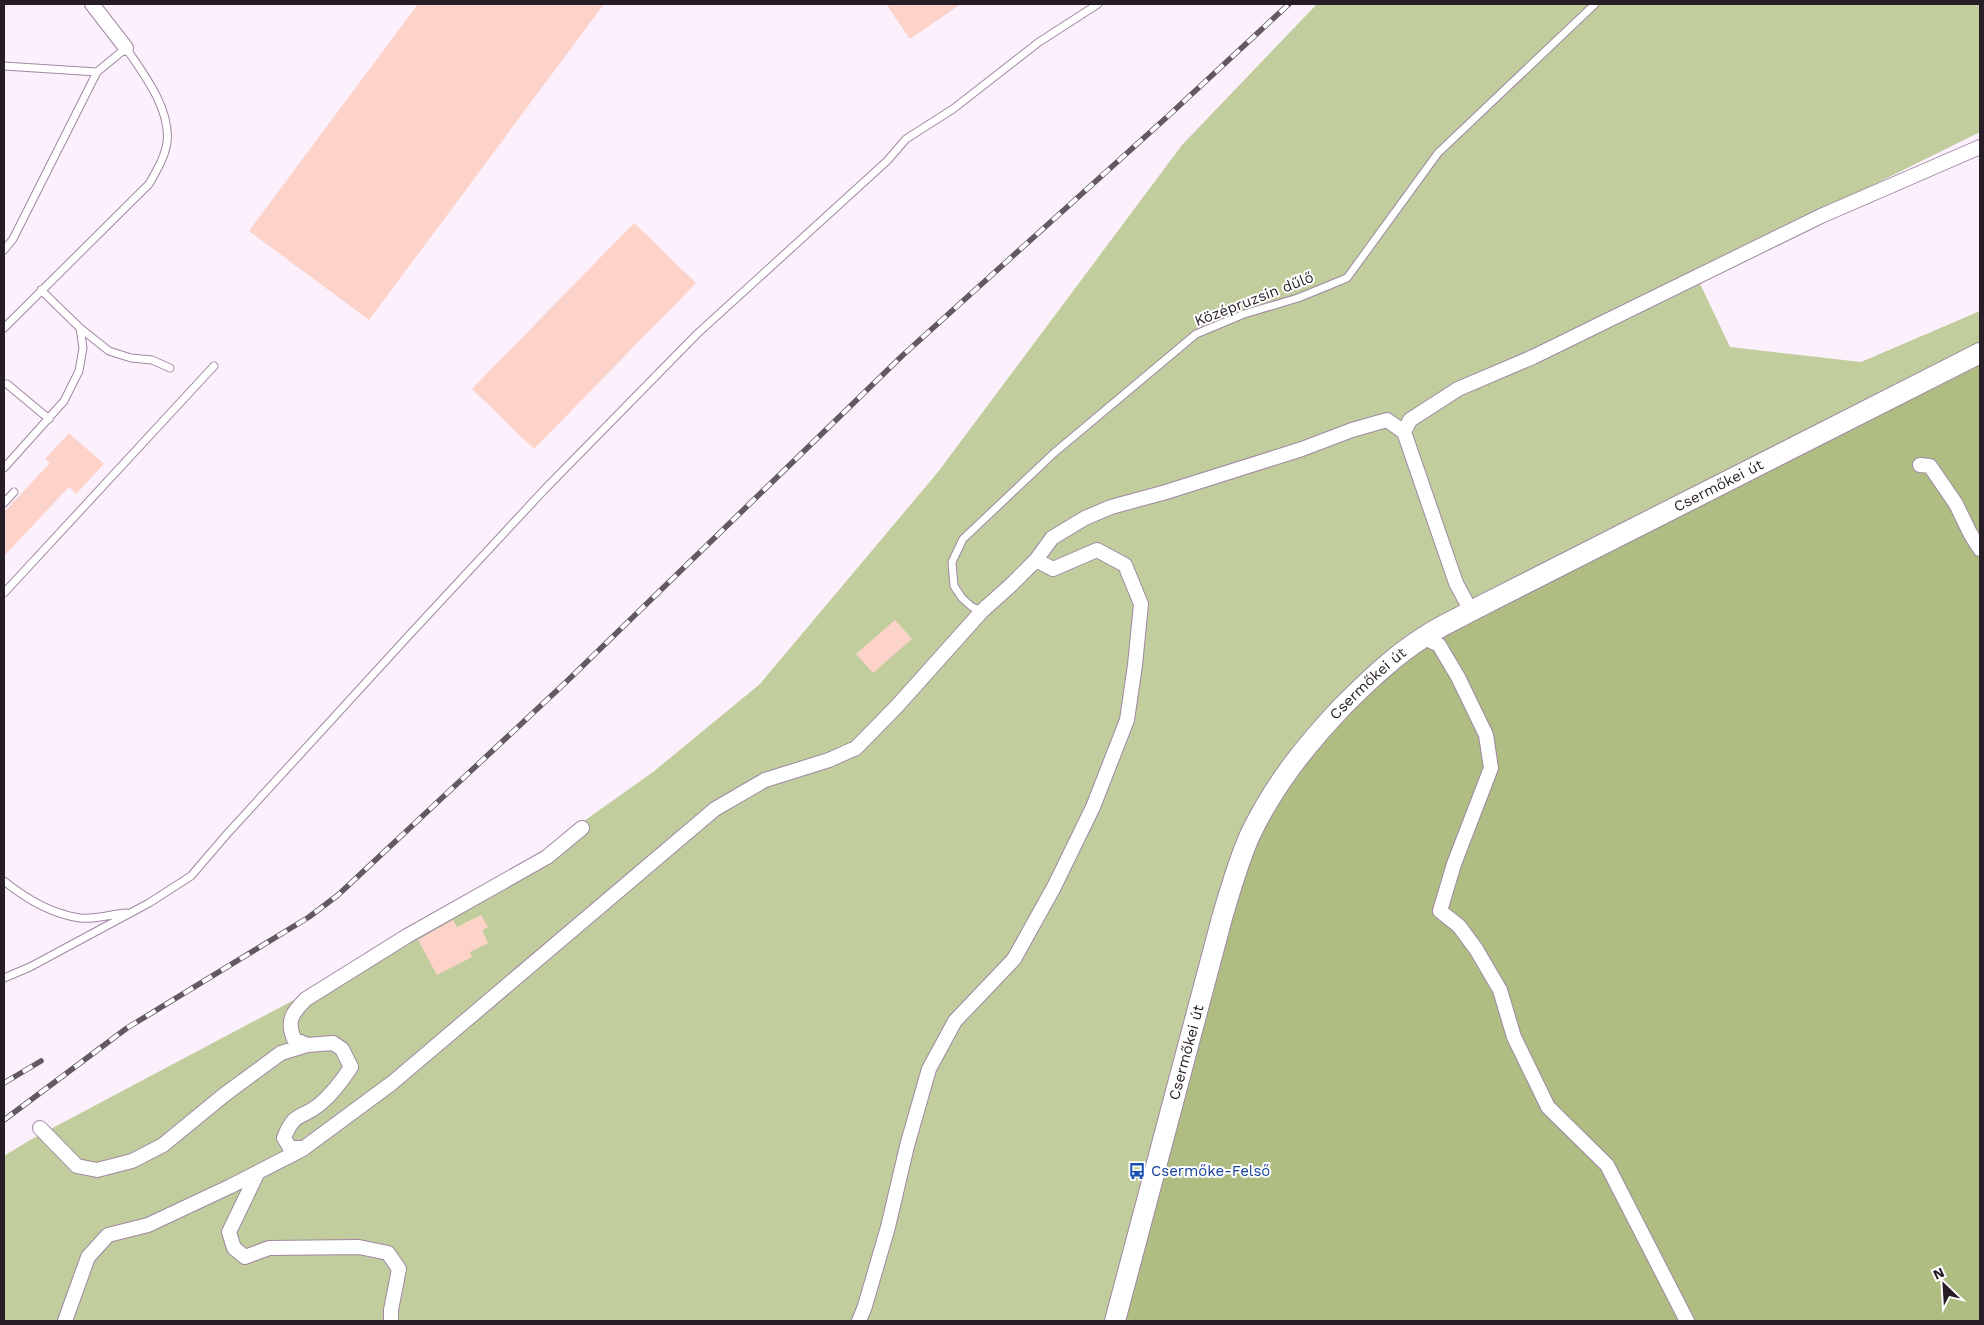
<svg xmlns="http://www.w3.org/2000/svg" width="1984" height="1325" font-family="'Work Sans',sans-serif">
<rect width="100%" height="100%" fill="#fbf0fc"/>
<path fill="#c2cd9d" d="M1317 4H1980V132L1695 273 1730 347 1861 362 1980 311V353L1116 1321H4V1156L30 1140 309 992 539 853 653 772 760 684 938 472 1182 145Z"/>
<path fill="#afbc82" d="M1980 359V1321H1116L1236 871 1310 741 1423 637Z"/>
<path fill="#fdd2c9" d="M418 4H604L369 320 249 231Z
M886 4H961L910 39Z
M634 223 696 283 534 449 472 389Z
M69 433 104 464 76 494 69 487 4 556V512L50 463 45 459Z
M895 620 912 639 873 673 856 654Z
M481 915 488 927 482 930 488 943 470 952 472 957 437 975 418 940 453 920 457 927Z"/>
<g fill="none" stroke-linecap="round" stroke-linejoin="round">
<g stroke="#a187a3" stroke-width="9">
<path id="lane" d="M4 66 97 72
M4 250 13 239 97 72 126 48C143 73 171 109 167 142 165 157 157 170 149 184L4 328
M80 328 109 351 131 358 152 360 170 368
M7 384 49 419
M4 468 64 401 79 371 83 348 80 328 41 290
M4 503 14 492
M4 593 214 366
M982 611 972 607 962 598 954 586 952 562 963 539 1054 453 1196 334 1244 314 1298 298 1347 278 1438 153 1595 4
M4 881C25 898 51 914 80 918 94 920 112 914 126 913
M4 978 30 967 149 903 191 876 227 834 412 632 544 490 697 334 887 161 906 139 953 109 1039 42 1098 4"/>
</g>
<g stroke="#a187a3" stroke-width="16">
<path id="street" d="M92 4 126 48
M1404 432 1410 420 1458 389 1533 357 1821 216 1980 147
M1920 465 1930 466 1956 504 1970 533 1980 549
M1423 637 1439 645 1458 677 1486 735 1491 768 1454 864 1440 911 1459 926 1476 949 1500 990 1514 1037 1548 1107 1607 1165 1687 1321
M307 1045 294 1039C286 1020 293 1012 306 999L407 936 547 857 582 828
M40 1128 77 1166 97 1170 132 1161 163 1145 224 1095 281 1053 307 1045 333 1043 342 1049 351 1067C342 1081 333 1093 320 1104 301 1120 295 1110 284 1138L290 1148H304L392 1083 715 809 765 780 829 760 856 748 898 705 982 611 1010 586 1036 560 1052 538 1085 518 1111 507 1166 492 1302 449 1352 430 1387 420 1404 432 1456 583 1471 611
M258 1172 229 1232 234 1248 245 1257 269 1248 359 1247 388 1253 399 1269 391 1310V1321
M65 1321 88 1257 108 1235 148 1225 231 1186 303 1149
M859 1321 865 1306 888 1227 907 1146 929 1069 955 1021 1014 959 1054 887 1093 807 1127 720 1135 665 1141 604 1125 565 1097 550 1053 569 1036 560"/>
</g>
<g stroke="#a187a3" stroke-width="22">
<g id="secondary">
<path id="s1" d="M1115 1321 1222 918C1230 891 1238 862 1250 835 1274 785 1305 746 1343 706 1368 681 1394 656 1424 637 1439 627 1455 620 1471 611L1980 353"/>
</g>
</g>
<use href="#lane" stroke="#fff" stroke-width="7"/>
<use href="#street" stroke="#fff" stroke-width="14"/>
<use href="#secondary" stroke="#fff" stroke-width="20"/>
<g stroke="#635963" stroke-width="5.5">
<path id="rail" d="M4 1083 41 1061
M4 1120 127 1028 309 917 338 895 565 683 903 355 1167 117 1289 4"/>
</g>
<use href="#rail" stroke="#fff" stroke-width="4" stroke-dasharray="11" stroke-linecap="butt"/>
</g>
<defs>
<g id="bus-bare" transform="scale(1.35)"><path d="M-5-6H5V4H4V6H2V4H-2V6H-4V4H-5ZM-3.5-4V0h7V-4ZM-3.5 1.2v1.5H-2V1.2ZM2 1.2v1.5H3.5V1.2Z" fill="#1a4fb4" stroke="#fff" stroke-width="2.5" paint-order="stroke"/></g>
</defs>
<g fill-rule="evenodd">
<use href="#bus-bare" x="1137" y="1171"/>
</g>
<g text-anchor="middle" stroke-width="4" stroke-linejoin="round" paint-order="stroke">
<g font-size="15" fill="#271d27" stroke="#fff">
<text transform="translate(1254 299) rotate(-21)" y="5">Középruzsin dűlő</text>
<text dy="5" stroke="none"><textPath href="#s1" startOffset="1102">Csermőkei út</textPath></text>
<text dy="5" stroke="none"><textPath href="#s1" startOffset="698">Csermőkei út</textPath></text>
<text dy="5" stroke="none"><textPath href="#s1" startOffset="278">Csermőkei út</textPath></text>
</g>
<g font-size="15" fill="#164399" stroke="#fff" text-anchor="start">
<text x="1151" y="1176">Csermőke-Felső</text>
</g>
</g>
<rect width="1984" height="1325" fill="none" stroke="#271d27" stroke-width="10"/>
<g transform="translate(1944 1285) rotate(335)" stroke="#ffffff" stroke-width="4" paint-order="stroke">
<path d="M0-4L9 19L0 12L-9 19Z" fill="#271d27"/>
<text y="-8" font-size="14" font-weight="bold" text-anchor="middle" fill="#271d27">N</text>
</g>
</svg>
